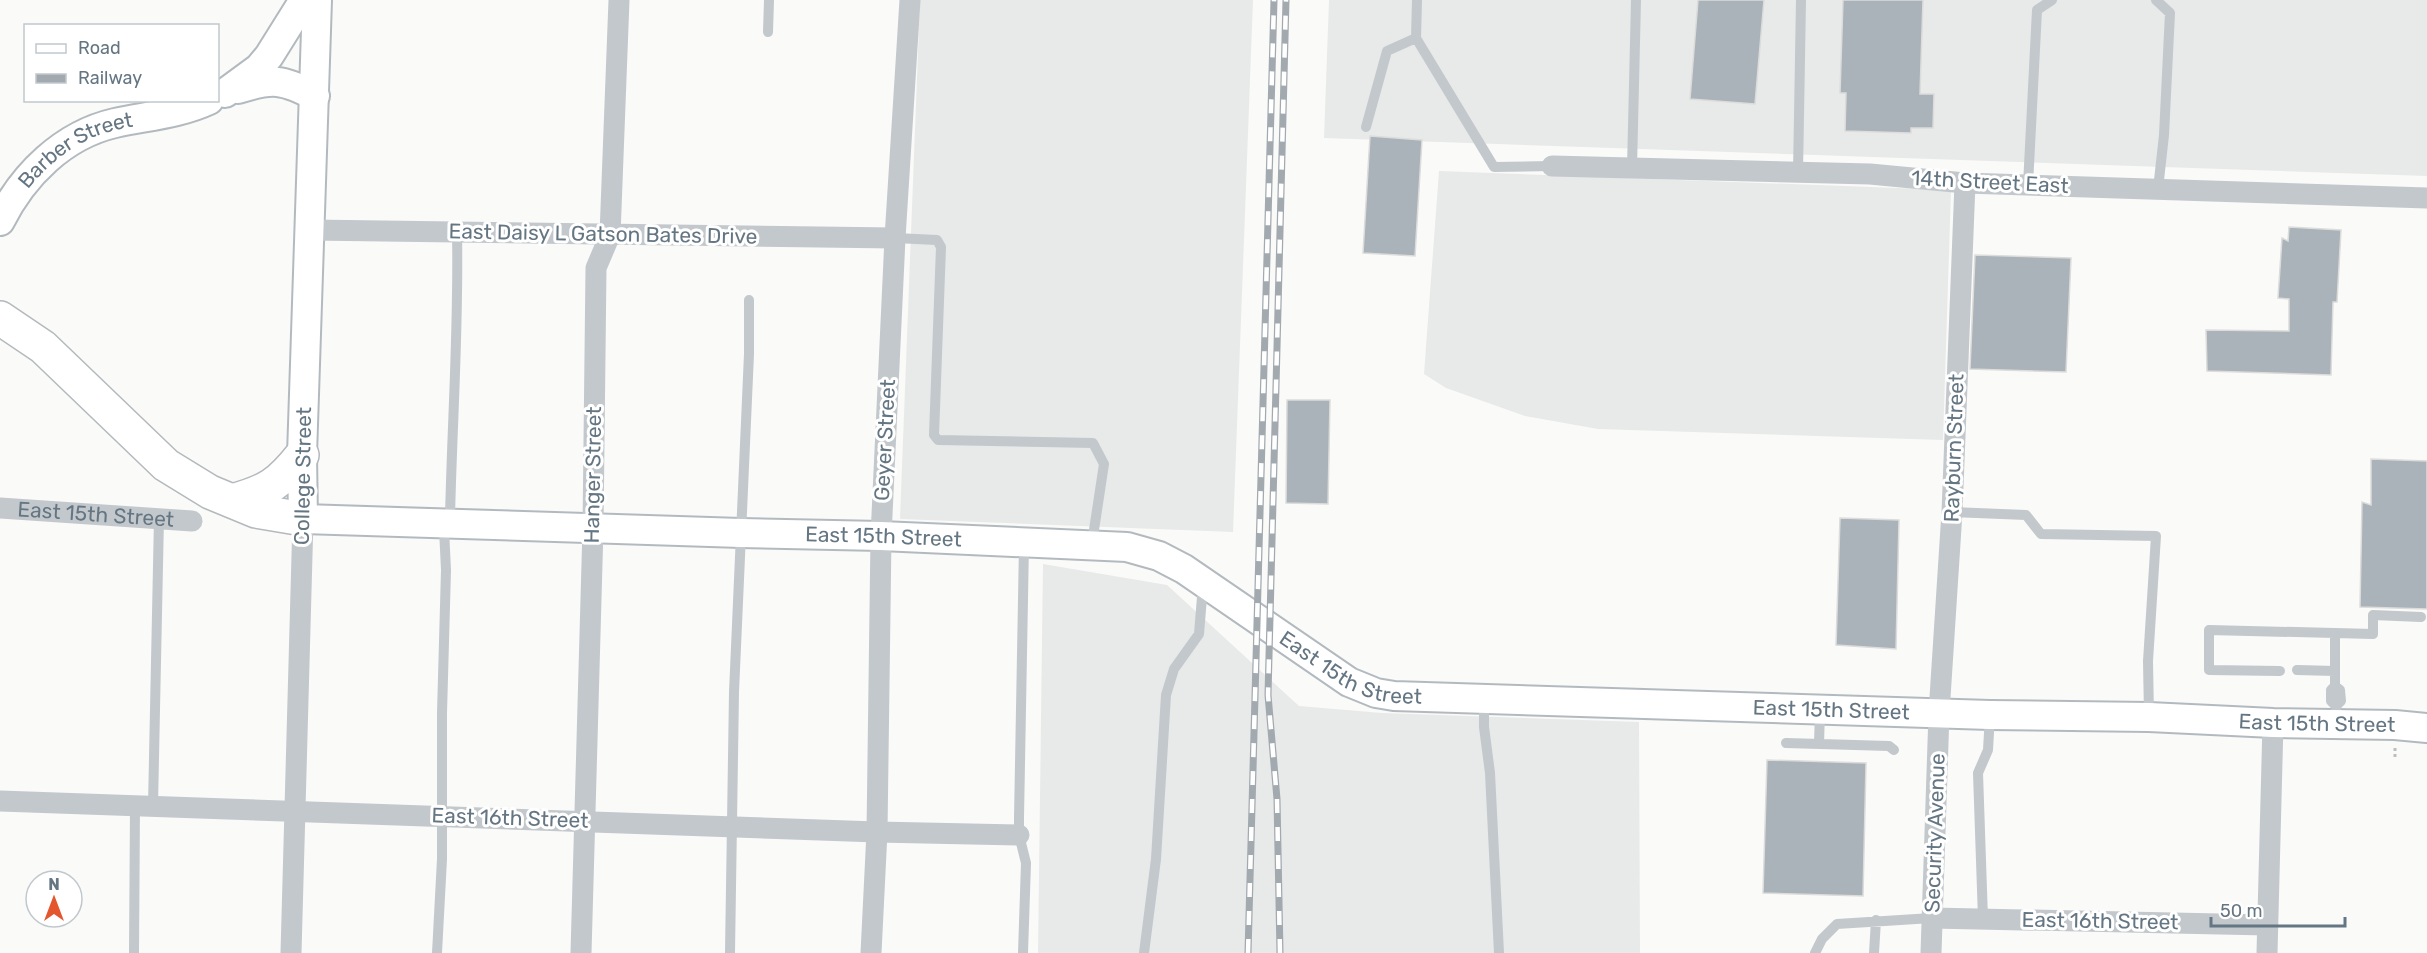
<svg xmlns="http://www.w3.org/2000/svg" width="2427" height="953" font-family="Rubik,sans-serif">
<rect width="100%" height="100%" fill="#fafaf8"/>
<path fill="#e8e9e9" d="M920 0H1253L1233 532 900 519Z
M1329 0H2427V176L1324 138Z
M1439 171 1951 190 1943 440 1598 429 1525 416 1446 388 1424 374Z
M1043 564 1167 585 1299 706 1382 713 1639 722 1640 953H1038Z"/>
<path fill="#aab3b9" stroke="#dcdcda" stroke-width="1.5" d="M1698 0H1764L1755 104 1690 99Z
M1843 0H1923L1920 94H1934L1933 128H1911V133L1845 131 1846 93H1840Z
M1370 136 1422 140 1415 256 1363 253Z
M2289 227 2341 230 2337 302H2333L2331 375 2207 371 2206 330 2289 331V299L2278 298 2282 238 2288 241Z
M1975 255 2071 258 2066 372 1970 369Z
M1287 400H1330L1328 504 1286 503Z
M2371 459 2427 461V609L2360 607 2362 502 2371 505Z
M1840 518 1899 520 1896 649 1836 645Z
M1767 760 1866 763 1863 896 1763 893Z"/>
<g fill="none" stroke-linecap="round" stroke-linejoin="round">
<g stroke="#b3babf" stroke-width="32">
<g id="secondary">
<path id="s2" d="M317 0 302 455 303 519 741 533 881 536 1127 547 1159 556 1184 569 1349 682 1376 693 1394 696 1990 715 2149 717 2273 723 2395 725 2427 728"/>
<path d="M238 89C272 78 283 79 315 96"/>
<path d="M225 93 259 68 269 56 304 0"/>
<path id="s3" d="M0 221C23 175 63 135 115 123 147 116 179 114 209 100"/>
</g>
</g>
<g stroke="#b4b9bd" stroke-width="36">
<path id="highway" d="M0 318 43 347 166 465 210 492 256 511 303 519
M232 501C268 491 279 484 302 455"/>
</g>
<path stroke="#bbbfc2" stroke-width="3" stroke-dasharray="3 3" stroke-linecap="butt" d="M2395 748V758"/>
<path stroke="#c3c8cc" stroke-width="10" d="M1417 0 1416 38 1494 167 1552 166
M2156 0 2170 13 2164 135 2158 189
M768 32 769 0
M1366 127 1387 51 1416 38
M1632 168 1636 0
M1798 173 1801 0
M2028 185 2037 10 2052 0
M895 238 937 240 941 247 934 435 938 440 1093 443 1104 464 1092 543
M1952 512 2026 515 2041 534 2156 536 2148 661 2149 716
M2335 633 2373 634V615L2421 617
M2297 670 2335 671
M2280 671 2209 670V630L2335 633V686L2331 690V701L2336 706
M2335 686 2340 690 2341 701 2336 706V712
M1484 699V727L1490 773 1499 953
M1786 743 1889 746 1894 750
M1819 744 1820 711
M153 806 159 518
M1983 919 1978 773 1988 750 1990 715
M134 953 135 806
M437 953 442 859V713L446 570 444 529 450 518C452 423 459 328 457 232
M730 953 734 692 749 354V300
M1023 953 1026 863 1019 835V818L1024 544
M1144 953 1156 859 1166 695 1174 669 1199 634 1203 585
M1815 953 1822 939 1837 924 1932 918
M1874 953 1876 920"/>
<g stroke="#c3c8cc" stroke-width="21">
<path d="M1552 166 1870 174 1965 183 2427 198"/>
<path d="M310 230 895 238"/>
<path id="s1" d="M0 508 192 521"/>
<path d="M0 801 877 832 1019 835"/>
<path d="M1932 918 2267 925"/>
<path d="M291 953 303 519"/>
<path d="M581 953 593 528 596 268 610 235 619 0"/>
<path d="M871 953 877 832 881 536 895 238 910 0"/>
<path d="M1931 953 1939 713 1952 512 1965 183"/>
<path d="M2267 953 2273 723"/>
</g>
<use href="#secondary" stroke="#fff" stroke-width="28"/>
<use href="#highway" stroke="#fff" stroke-width="33"/>
<g stroke="#a2aab0" stroke-width="7">
<path id="rail" d="M1248 953 1274 0
M1280 953 1277 799 1268 695 1286 0"/>
</g>
<use href="#rail" stroke="#fff" stroke-width="4.5" stroke-dasharray="14" stroke-linecap="butt"/>
</g>
<g text-anchor="middle" stroke-width="6" stroke-linejoin="round" paint-order="stroke">
<g font-size="21" fill="#657683" stroke="#fff">
<text dy="7" stroke="none"><textPath href="#s3" startOffset="108">Barber Street</textPath></text>
<text transform="translate(1990 182) rotate(3)" y="7">14th Street East</text>
<text transform="translate(603 234) rotate(1)" y="7">East Daisy L Gatson Bates Drive</text>
<text transform="translate(885 440) rotate(-87)" y="7">Geyer Street</text>
<text transform="translate(1954 448) rotate(-88)" y="7">Rayburn Street</text>
<text transform="translate(593 475) rotate(-89)" y="7">Hanger Street</text>
<text transform="translate(303 476) rotate(-89)" y="7">College Street</text>
<text dy="7" stroke="none"><textPath href="#s1" startOffset="96">East 15th Street</textPath></text>
<text dy="7" stroke="none"><textPath href="#s2" startOffset="1100">East 15th Street</textPath></text>
<text dy="7" stroke="none"><textPath href="#s2" startOffset="1602">East 15th Street</textPath></text>
<text dy="7" stroke="none"><textPath href="#s2" startOffset="2090">East 15th Street</textPath></text>
<text dy="7" stroke="none"><textPath href="#s2" startOffset="2576">East 15th Street</textPath></text>
<text transform="translate(510 818) rotate(2)" y="7">East 16th Street</text>
<text transform="translate(1935 833) rotate(-88)" y="7">Security Avenue</text>
<text transform="translate(2100 921) rotate(1)" y="7">East 16th Street</text>
</g>
</g>
<rect x="24" y="24" width="195" height="78" fill="#ffffff" stroke="#c1c8cd" stroke-width="1.5"/>
<rect x="36" y="44" width="30" height="9" fill="#ffffff" stroke="#c1c8cd" stroke-width="1.5"/>
<text x="78" y="54" font-size="18" fill="#657683">Road</text>
<rect x="36" y="74" width="30" height="9" fill="#a2aab0" stroke="#c1c8cd" stroke-width="1.5"/>
<text x="78" y="84" font-size="18" fill="#657683">Railway</text>
<g transform="translate(54 899)"><circle r="28" fill="#ffffff" stroke="#c1c8cd" stroke-width="1.5"/>
<path d="M0-4.5L10 22L0 15L-10 22Z" fill="#e4572e"/>
<text y="-9" font-size="16" font-weight="bold" text-anchor="middle" fill="#657683">N</text>
</g>
<path d="M2211 917v9h134v-9" fill="none" stroke="#657683" stroke-width="3"/>
<text x="2220" y="917" font-size="18" fill="#657683" stroke="#ffffff" stroke-width="4.5" paint-order="stroke">50 m</text>
</svg>
